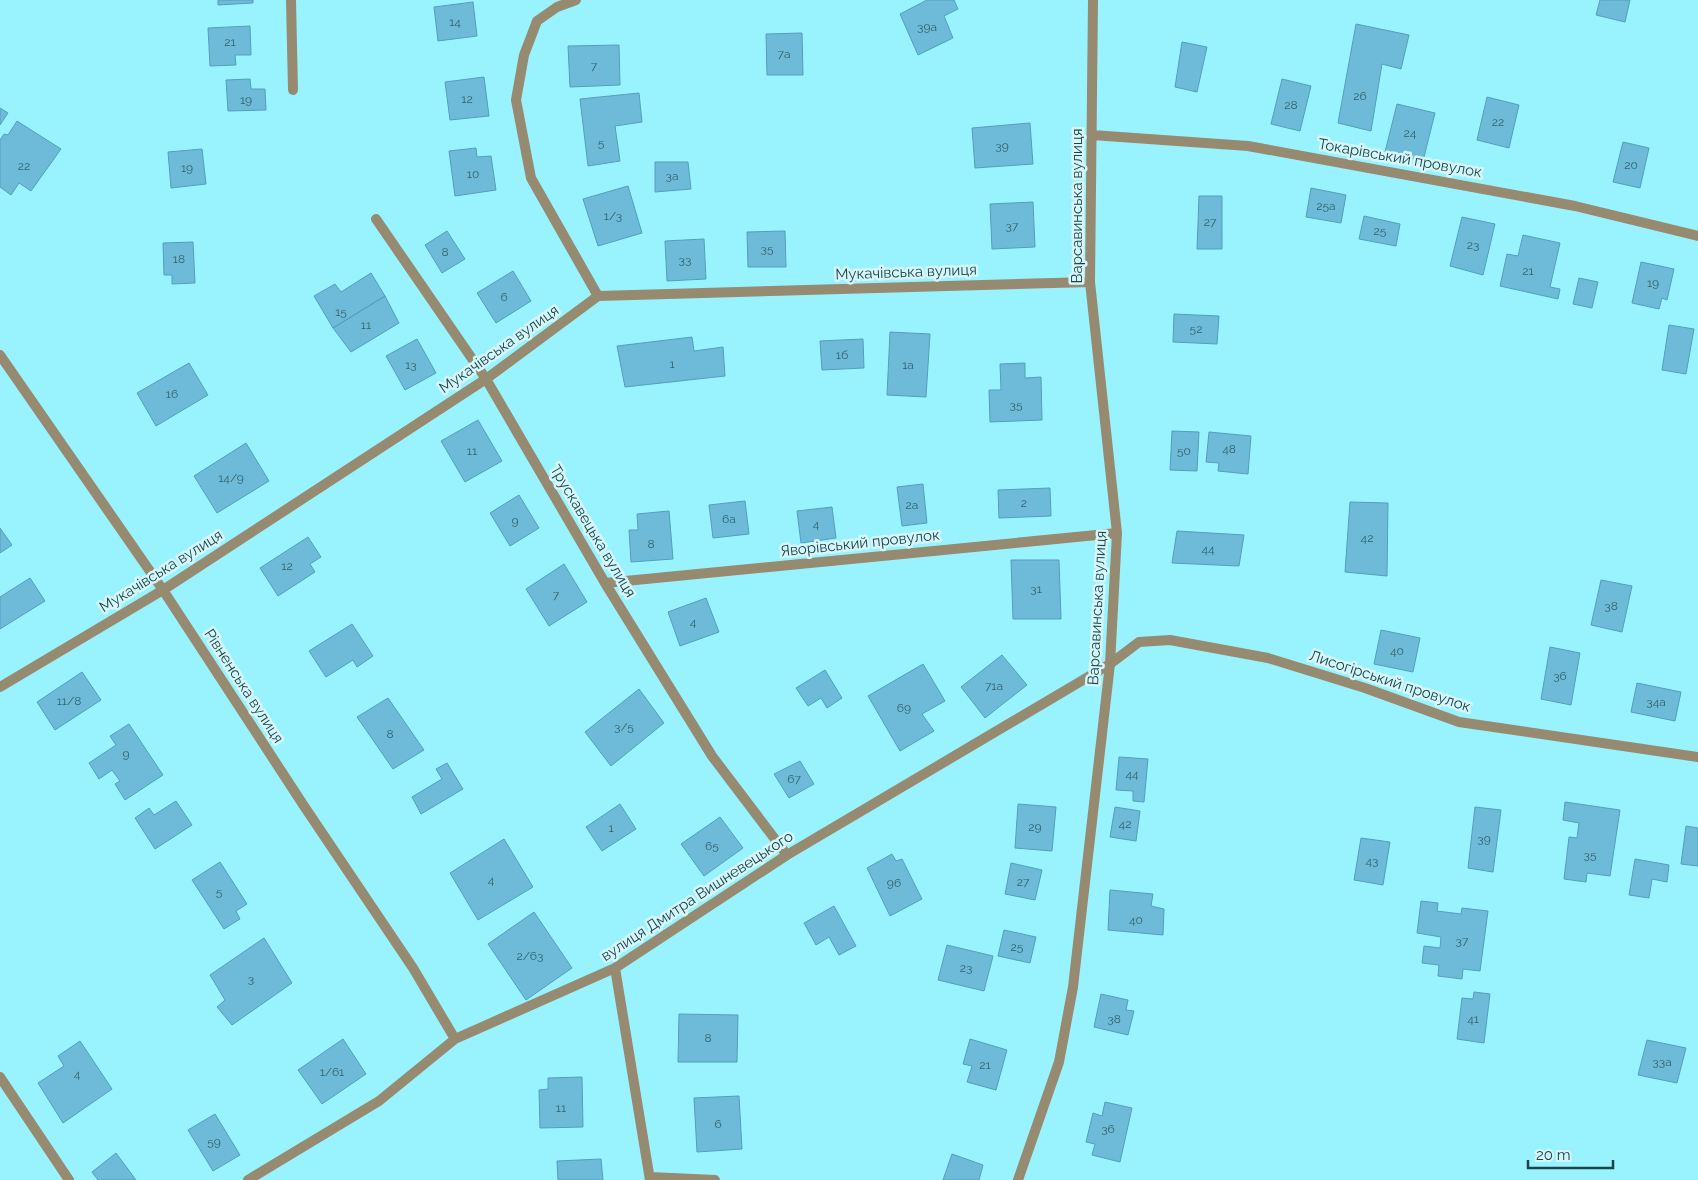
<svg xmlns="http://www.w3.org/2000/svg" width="1698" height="1180" font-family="Raleway,sans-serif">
<rect width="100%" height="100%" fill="#99f3fe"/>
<path fill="#6ebbd9" stroke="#519fbc" d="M218 0H253V3L218 5Z
M927 0H954L958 9 944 16 953 38 918 55 900 14Z
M1600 0H1630L1625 22 1596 15Z
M473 2 477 36 438 41 434 7Z
M1356 24 1409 35 1401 69 1382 64 1371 131 1338 123Z
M250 26 251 55H235L236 65 210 66 208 28Z
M802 33 803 75H767L766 34Z
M1182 42 1207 47 1197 92 1175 87Z
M619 45 620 85 570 87 568 46Z
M484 77 489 116 450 120 445 82Z
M250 79 251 89H265L266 110 228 111 226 80Z
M1282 79 1311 86 1300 131 1271 124Z
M639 93 642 122 615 126 620 161 588 166 580 99Z
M1487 97 1519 105 1509 148 1477 140Z
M1397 104 1435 113 1423 161 1385 152Z
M0 108 8 113 0 125Z
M17 121 61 149 31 191 19 183 11 195 0 187V140L4 134 8 135Z
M1030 123 1033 164 975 168 972 128Z
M1623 142 1649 148 1640 188 1613 182Z
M476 148 477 157 491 156 496 190 455 196 449 151Z
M202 149 206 184 171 188 168 152Z
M655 162H688L691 189 655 192Z
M628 186 642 233 598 246 583 199Z
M1311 188 1346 195 1341 223 1306 217Z
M1199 196H1222V249H1197Z
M1033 202 1035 247 992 249 990 204Z
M1364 216 1400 224 1396 246 1359 239Z
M1462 217 1495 224 1483 275 1450 266Z
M447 231 465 259 442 273 425 245Z
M785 231 786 267H748L747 232Z
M1523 235 1560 243 1550 287 1560 289 1558 299 1500 286 1507 254 1518 256Z
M704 239 706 279 667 281 665 241Z
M193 242 195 283 172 284V275H164L163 243Z
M1641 262 1674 269 1667 300 1662 298 1659 309 1632 303Z
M513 271 531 301 496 323 477 293Z
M371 273 385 296 333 328 314 296 335 284 341 292Z
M1579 278 1598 282 1592 308 1573 304Z
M385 296 399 323 351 352 333 328Z
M1174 314 1219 316 1217 344 1173 342Z
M1669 325 1694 329 1686 374 1662 370Z
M890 332 930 334 926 397 887 395Z
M692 337 694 351 723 347 725 376 625 387 617 346Z
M417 339 436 373 405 390 386 356Z
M863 339 864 368 822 370 820 341Z
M189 363 208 395 156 426 137 393Z
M1025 363V378L1041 377 1042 420 990 422 989 390H1001L1000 364Z
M478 420 502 461 465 482 441 441Z
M1172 431 1199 432 1197 471 1170 470Z
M1209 432 1251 436 1248 474 1218 471 1219 463 1206 462Z
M246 443 269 481 217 513 194 476Z
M923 484 927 523 902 526 897 487Z
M1050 488 1051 516 999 518 998 490Z
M519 495 539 528 510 546 490 513Z
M745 501 749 534 713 538 709 505Z
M1350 502 1388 503 1387 576 1345 572Z
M832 507 836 538 801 543 797 511Z
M669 511 673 559 631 562 629 530H638L637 514Z
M0 528 12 545 0 553Z
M1177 531 1244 535 1239 566 1172 563Z
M308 537 321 557 310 564 315 572 278 596 260 568Z
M1011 560H1059L1061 619H1013Z
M564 564 587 602 549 626 526 589Z
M30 578 45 601 0 629V597Z
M1601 580 1632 586 1622 632 1591 625Z
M706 598 719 632 680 646 668 612Z
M352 624 373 656 357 667 353 660 326 677 309 651Z
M1381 630 1420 638 1413 672 1374 664Z
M1550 647 1580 653 1571 705 1541 699Z
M1002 655 1027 685 985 718 961 687Z
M923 664 945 701 922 714 934 731 900 751 868 696Z
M825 670 842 698 827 708 821 698 808 706 796 688Z
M82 672 101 700 55 730 37 702Z
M1637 683 1681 692 1675 721 1631 712Z
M639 689 664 723 611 766 585 732Z
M388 698 424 750 393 769 357 717Z
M129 724 163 775 125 800 115 784 120 781 112 770 99 779 89 763 116 745 110 736Z
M1119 757 1148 759 1144 802 1133 801V791L1116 790Z
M800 761 814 784 789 798 774 774Z
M447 763 463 789 421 814 412 797 442 779 436 769Z
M176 801 192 825 155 849 135 818 149 808 154 815Z
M1565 802 1620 810 1610 876 1587 873 1586 882 1564 879 1569 837 1577 838 1579 823 1563 820Z
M620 804 636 829 602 851 586 827Z
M1018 804 1056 807 1052 851 1015 848Z
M1115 807 1140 811 1136 841 1110 837Z
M1475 807 1501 810 1493 872 1468 868Z
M720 817 743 848 704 876 681 844Z
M1686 826 1698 828V866L1681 864Z
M1361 838 1390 842 1383 885 1354 880Z
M504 839 533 887 478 920 450 873Z
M892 854 896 861 902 859 922 899 890 916 867 868Z
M1635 859 1669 865 1667 882 1652 879 1649 898 1629 895Z
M220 862 247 904 236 911 240 919 224 929 192 880Z
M1011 863 1042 870 1035 900 1005 894Z
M1110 890 1153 894 1151 906 1164 909 1163 935 1108 930Z
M1421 901 1438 903 1437 911 1461 914 1462 908 1488 911 1480 971 1463 969 1462 979 1438 976 1439 965 1422 963 1424 946 1440 948 1441 937 1417 933Z
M834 906 856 946 839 955 829 937 816 945 804 923Z
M534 912 572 968 526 1000 488 944Z
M1004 930 1036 937 1030 963 998 956Z
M264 938 292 983 232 1025 217 1007 225 1000 210 975Z
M947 945 993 956 984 991 938 980Z
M1474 992 1490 994 1484 1043 1457 1039 1462 998 1473 999Z
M1101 994 1128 1000 1126 1010 1134 1011 1128 1035 1094 1027Z
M679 1014 738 1015 737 1062H678Z
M343 1039 366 1074 322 1104 298 1070Z
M970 1039 1007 1050 996 1090 967 1082 972 1066 963 1064Z
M1647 1040 1686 1048 1677 1083 1638 1075Z
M80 1041 112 1089 63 1123 38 1083 64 1066 58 1056Z
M582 1077 583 1127 540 1128 539 1090 548 1089V1078Z
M739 1096 742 1149 697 1152 694 1098Z
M1105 1102 1132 1108 1120 1162 1092 1155 1095 1144 1086 1142 1093 1113 1102 1116Z
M215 1114 240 1155 213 1171 188 1130Z
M116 1153 136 1180H98L92 1172Z
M952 1154 983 1165 979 1180H943Z
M601 1159 603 1180H558L557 1161Z"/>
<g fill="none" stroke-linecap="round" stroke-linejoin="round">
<path stroke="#968a70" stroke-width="10" d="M291 0 293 90
M576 0 557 7 537 21 524 55 516 100 531 178 598 296
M1092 135 1248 146 1575 206 1698 236
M376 219 486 379 605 583 712 756 787 855
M0 355 163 590 304 806 413 968 455 1039
M605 583 1117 533
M0 687 163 590 486 379 598 296 1090 282
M615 968 650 1180
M0 1077 69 1180
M650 1177 715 1180
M248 1180 379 1101 455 1039 615 968 787 855 1110 664 1139 642 1170 640 1268 658 1365 688 1459 722 1698 757
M1018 1180 1059 1062 1073 987 1110 664 1117 533 1090 282 1093 0"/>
</g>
<g text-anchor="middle" stroke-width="5" stroke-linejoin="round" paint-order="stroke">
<g font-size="12" fill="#31626c">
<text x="455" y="26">14</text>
<text x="927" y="31">39а</text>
<text x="230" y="46">21</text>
<text x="784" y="58">7а</text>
<text x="594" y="70">7</text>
<text x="1360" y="100">26</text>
<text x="467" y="103">12</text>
<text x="246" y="104">19</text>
<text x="1291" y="109">28</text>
<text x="1498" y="126">22</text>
<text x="1410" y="137">24</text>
<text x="601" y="147">5</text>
<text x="1002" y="150">39</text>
<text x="1631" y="169">20</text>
<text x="24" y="170">22</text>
<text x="187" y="172">19</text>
<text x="473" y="178">10</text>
<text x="672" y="180">3а</text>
<text x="1326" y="210">25а</text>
<text x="613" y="220">1/3</text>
<text x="1210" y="226">27</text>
<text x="1012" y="230">37</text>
<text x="1380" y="235">25</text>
<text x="1473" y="249">23</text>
<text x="767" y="253">35</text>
<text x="445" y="256">8</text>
<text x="179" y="263">18</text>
<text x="685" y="264">33</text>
<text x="1528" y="275">21</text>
<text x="1653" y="287">19</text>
<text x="504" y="301">6</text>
<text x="341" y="316">15</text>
<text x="366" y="329">11</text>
<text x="1196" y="333">52</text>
<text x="842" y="359">1б</text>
<text x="672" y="368">1</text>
<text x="411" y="369">13</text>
<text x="908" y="369">1а</text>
<text x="172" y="398">16</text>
<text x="1016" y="409">35</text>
<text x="1229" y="453">48</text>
<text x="472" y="455">11</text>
<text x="1184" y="455">50</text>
<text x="231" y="482">14/9</text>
<text x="1024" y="507">2</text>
<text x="912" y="509">2а</text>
<text x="729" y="523">6а</text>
<text x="515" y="525">9</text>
<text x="816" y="528">4</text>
<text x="1367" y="542">42</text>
<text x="651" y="548">8</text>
<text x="1208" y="553">44</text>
<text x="287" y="570">12</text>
<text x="1036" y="593">31</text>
<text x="556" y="599">7</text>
<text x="1611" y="610">38</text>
<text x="693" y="626">4</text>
<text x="1397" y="655">40</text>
<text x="1560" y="680">36</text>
<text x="994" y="690">71а</text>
<text x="69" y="705">11/8</text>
<text x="1656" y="706">34а</text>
<text x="904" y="712">69</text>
<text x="624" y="731">3/5</text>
<text x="390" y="738">8</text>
<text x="126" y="758">9</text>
<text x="1132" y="778">44</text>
<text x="794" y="783">67</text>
<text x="1125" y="828">42</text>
<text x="1035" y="831">29</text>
<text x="611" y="832">1</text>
<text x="1484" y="843">39</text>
<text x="712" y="850">65</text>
<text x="1590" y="859">35</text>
<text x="1372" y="865">43</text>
<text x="491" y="884">4</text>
<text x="1023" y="886">27</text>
<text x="894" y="887">96</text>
<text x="219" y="896">5</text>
<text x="1136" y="924">40</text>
<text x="1462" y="945">37</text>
<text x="1017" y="951">25</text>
<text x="530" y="960">2/63</text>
<text x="966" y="972">23</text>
<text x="251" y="983">3</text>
<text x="1114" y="1023">38</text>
<text x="1473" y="1023">41</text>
<text x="708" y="1042">8</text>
<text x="1662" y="1066">33а</text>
<text x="985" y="1069">21</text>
<text x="332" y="1076">1/61</text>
<text x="77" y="1078">4</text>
<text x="561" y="1112">11</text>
<text x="718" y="1128">6</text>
<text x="1108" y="1133">36</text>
<text x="214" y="1146">59</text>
</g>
<g font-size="15" fill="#1d4448" stroke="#d5f7fb">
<text transform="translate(1400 158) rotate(10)" y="5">Токарівський провулок</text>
<text transform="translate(1077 206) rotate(-90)" y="5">Варсавинська вулиця</text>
<text transform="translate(906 272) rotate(-2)" y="5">Мукачівська вулиця</text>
<text transform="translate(499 349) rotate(-35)" y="5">Мукачівська вулиця</text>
<text transform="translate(593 531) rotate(59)" y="5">Трускавецька вулиця</text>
<text transform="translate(860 543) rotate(-6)" y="5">Яворівський провулок</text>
<text transform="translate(161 571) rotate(-32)" y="5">Мукачівська вулиця</text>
<text transform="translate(1097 608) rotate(-87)" y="5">Варсавинська вулиця</text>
<text transform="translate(1390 681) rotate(18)" y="5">Лисогірський провулок</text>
<text transform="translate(244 686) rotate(57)" y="5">Рівненська вулиця</text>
<text transform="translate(697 896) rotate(-33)" y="5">вулиця Дмитра Вишневецького</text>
</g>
</g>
<path d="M1528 1160v8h85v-8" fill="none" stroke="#1d4448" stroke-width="2.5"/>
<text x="1536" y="1160" font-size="15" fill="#1d4448" stroke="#d5f7fb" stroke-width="4" paint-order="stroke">20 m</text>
</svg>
